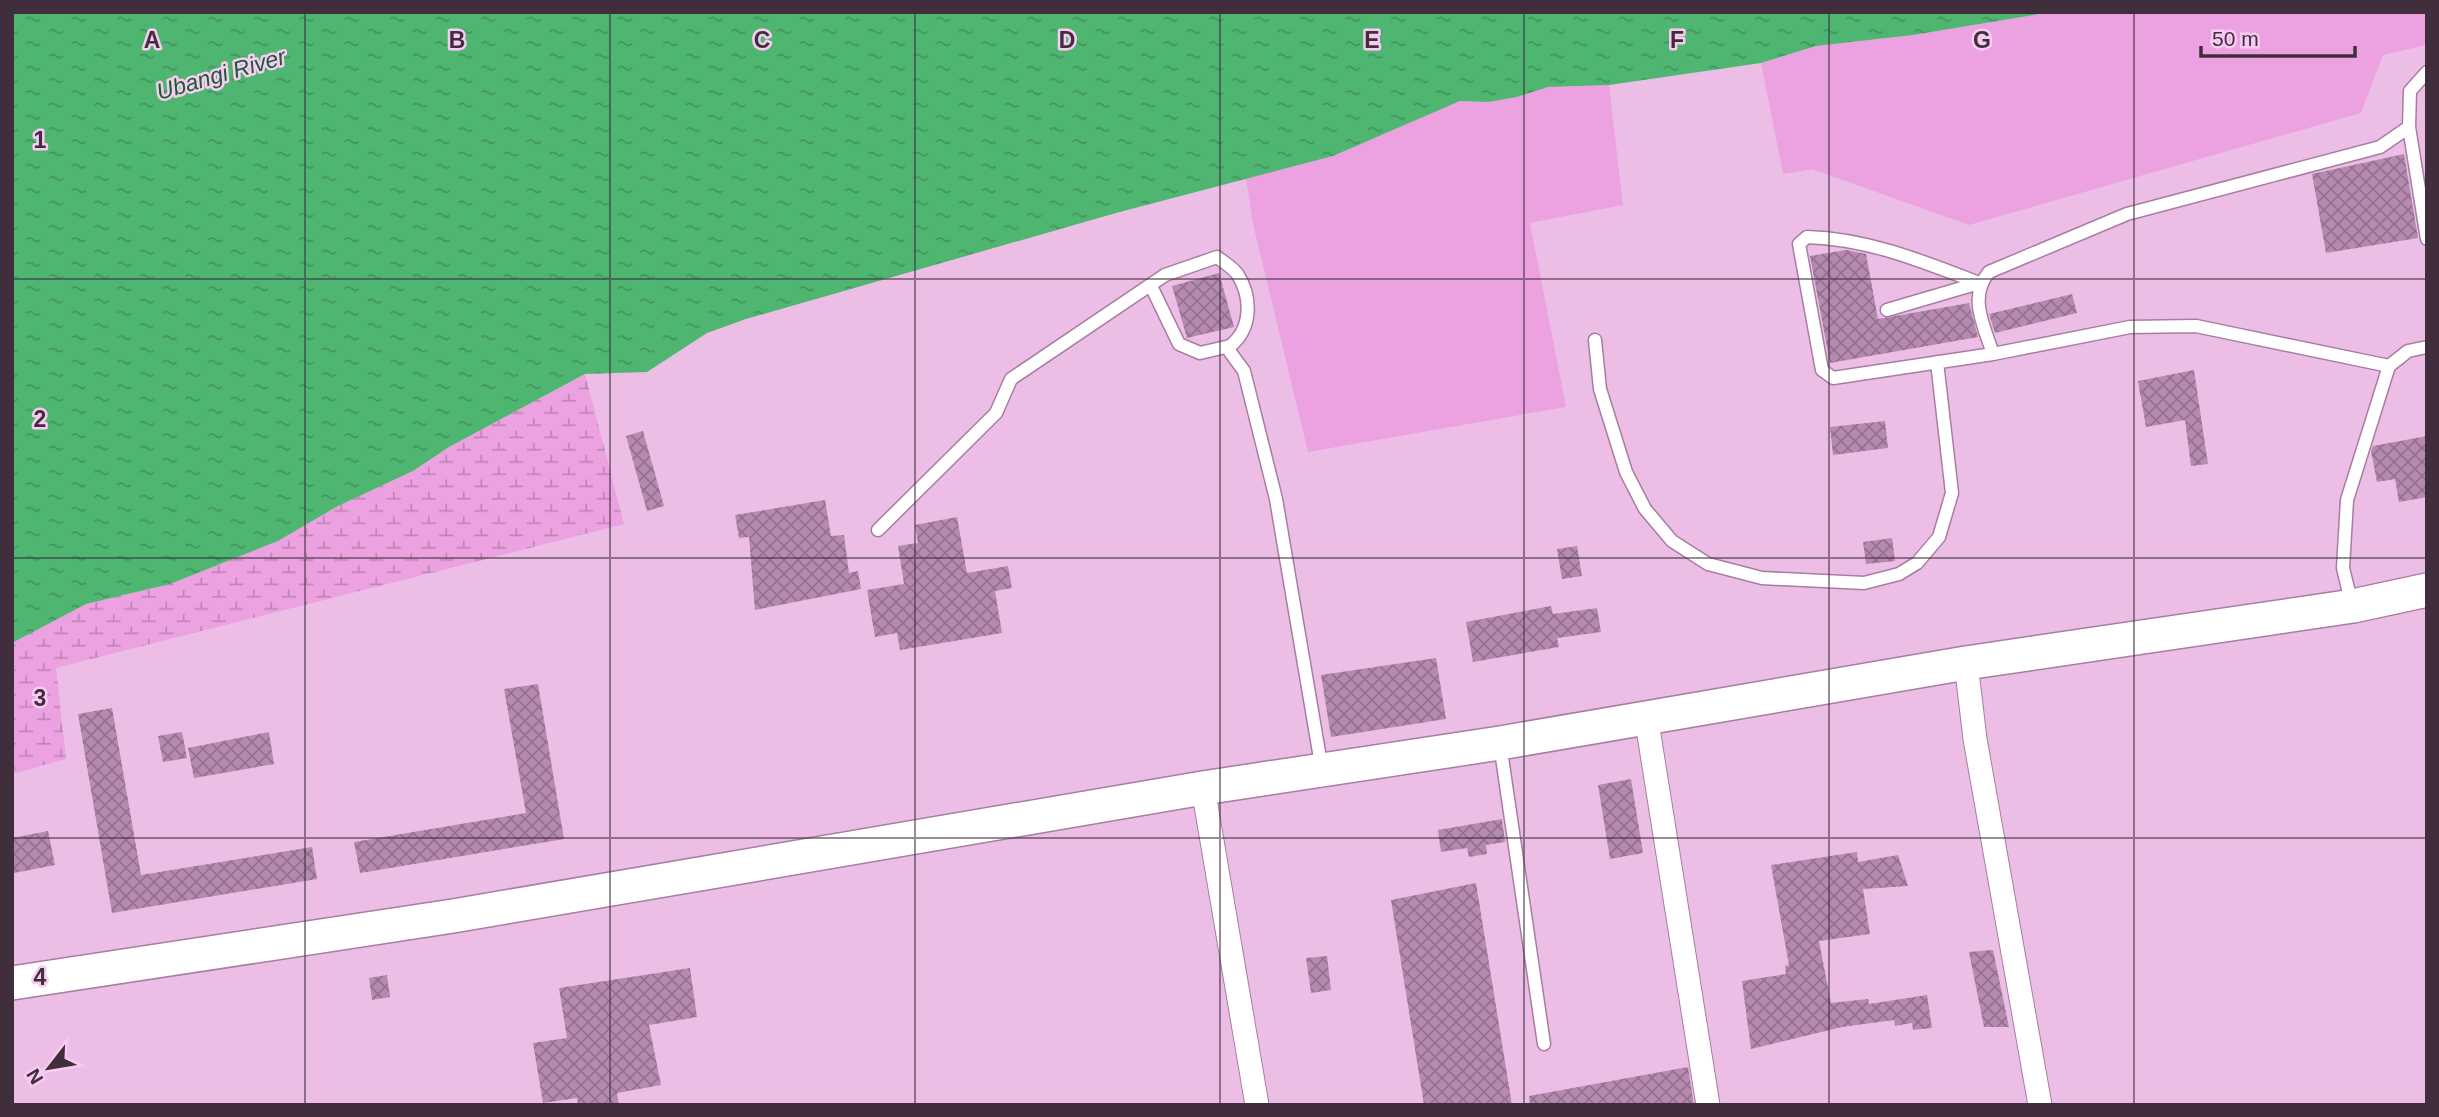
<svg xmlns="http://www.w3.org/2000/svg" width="2439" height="1117" font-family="Helvetica,sans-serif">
<defs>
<pattern id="wetland-marsh" width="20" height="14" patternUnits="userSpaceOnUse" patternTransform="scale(1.75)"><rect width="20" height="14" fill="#eca2e1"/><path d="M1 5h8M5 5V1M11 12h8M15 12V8" fill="none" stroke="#c184b8"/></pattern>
<pattern id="water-ripples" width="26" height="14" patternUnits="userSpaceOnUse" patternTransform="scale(1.75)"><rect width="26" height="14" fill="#4fb672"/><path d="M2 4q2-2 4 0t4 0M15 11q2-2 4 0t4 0" fill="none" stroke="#43945f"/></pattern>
<pattern id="building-cross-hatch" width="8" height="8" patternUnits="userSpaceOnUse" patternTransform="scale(1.75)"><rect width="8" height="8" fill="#b68aaf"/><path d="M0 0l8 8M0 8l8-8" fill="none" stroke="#957190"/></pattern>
</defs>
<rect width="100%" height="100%" fill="#edbee5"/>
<path fill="#eca2e1" d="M2052 12H2427V45L2383 55 2361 113 1969 225 1812 169 1783 174 1761 63 1816 46 1913 35Z
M1609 85 1623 205 1530 223 1566 407 1308 452 1253 224 1246 178 1333 156 1460 101 1488 102 1548 87Z"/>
<path fill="url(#wetland-marsh)" d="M585 374 624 524 56 668 66 759 12 774V643L86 604 170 584 278 541 338 506 413 471 449 447Z"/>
<path fill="url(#water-ripples)" d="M12 12H2052L1913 35 1816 46 1761 63 1609 85 1548 87 1517 97 1488 102 1460 101 1333 156 1116 213 746 319 707 333 647 372 585 374 449 447 413 471 338 506 278 541 170 584 86 604 12 643Z"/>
<path fill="url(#building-cross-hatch)" d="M2404 154 2418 238 2326 253 2312 174Z
M1846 250 1866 254 1878 319 1969 303 1978 337 1830 363 1810 256Z
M1219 273 1234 327 1187 338 1172 286Z
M2072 294 2077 313 1995 333 1989 314Z
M2194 370 2208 464 2191 466 2185 420 2146 427 2138 381Z
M1885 421 1888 448 1833 455 1830 427Z
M643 431 664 506 647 511 626 436Z
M2427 436V497L2399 502 2395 479 2377 482 2371 451 2373 446Z
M825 500 831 536 844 535 849 573 858 571 861 589 755 610 749 537 739 538 735 515Z
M957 517 967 573 1008 566 1012 588 995 591 1002 633 900 650 897 633 875 637 867 590 904 584 898 546 918 543 915 525Z
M1892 538 1895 561 1866 564 1863 542Z
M1577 546 1582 576 1562 579 1557 549Z
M1551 606 1553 614 1597 608 1601 632 1557 638 1559 647 1473 662 1466 622Z
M1436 658 1446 719 1331 737 1321 675Z
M538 684 564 839 360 873 354 842 526 813 504 689Z
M112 708 141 875 312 847 317 879 112 913 78 714Z
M182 732 187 758 163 762 158 736Z
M269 732 274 764 194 778 188 748Z
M1631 779 1643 853 1610 859 1598 785Z
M1502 819 1505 842 1486 845 1487 854 1469 857 1467 848 1441 852 1438 830Z
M48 831 55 865 14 873 12 838Z
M1857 852 1858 862 1898 855 1908 886 1863 889 1870 934 1819 941 1831 1003 1868 999 1869 1004 1927 995 1932 1028 1913 1030 1912 1023 1895 1026 1894 1020 1842 1027 1751 1049 1742 981 1786 974 1785 966 1789 965 1771 865Z
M1476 883 1512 1105H1424L1391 900Z
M1993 950 2009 1027H1984L1969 952Z
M1327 956 1331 990 1311 993 1306 958Z
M690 968 697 1017 649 1025 661 1085 617 1093 619 1105H578L577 1098 543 1103 533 1043 567 1038 559 988Z
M387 975 390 997 372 1000 369 978Z
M1688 1067 1694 1105H1530L1529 1096Z"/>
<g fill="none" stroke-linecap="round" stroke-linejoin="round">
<g stroke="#a87da1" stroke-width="15">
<path id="lane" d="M2409 127 2427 239
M1151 286 1179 344 1200 353 1230 346
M1887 310 1979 283C1922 261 1869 239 1807 237L1799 244 1822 370 1833 378 1993 354 2130 327 2196 326 2389 366
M1595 340 1600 389 1626 472 1645 509 1672 541 1708 564 1762 578 1864 583 1899 574 1917 563 1939 537 1952 493 1937 362
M1993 354C1984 326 1968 297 1989 272L2127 214 2380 147 2409 127 2410 91 2427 72
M878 530 996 413 1011 379 1165 275 1217 257C1223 262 1234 268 1238 275 1252 298 1252 329 1230 346V352L1244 371 1276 499 1322 770
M2352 605 2343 568 2347 500 2389 366 2408 351 2427 347
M1500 744 1544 1044"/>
</g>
<g stroke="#a87da1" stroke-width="25">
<path id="street" d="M1966 663 1975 739 2040 1105
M1646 716 1708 1105
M1203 788 1257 1105"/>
</g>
<g stroke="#a87da1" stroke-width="36">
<path id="secondary" d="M12 983 453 916 1203 788 1500 743 1966 663 2353 606 2427 590"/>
</g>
<use href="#lane" stroke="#fff" stroke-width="12"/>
<use href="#street" stroke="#fff" stroke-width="23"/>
<use href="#secondary" stroke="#fff" stroke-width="33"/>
</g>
<path fill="none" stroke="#402e3d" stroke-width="2" stroke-opacity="0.55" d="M305 12V1105M610 12V1105M915 12V1105M1220 12V1105M1524 12V1105M1829 12V1105M2134 12V1105M12 279H2427M12 558H2427M12 838H2427"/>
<g text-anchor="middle" stroke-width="5" stroke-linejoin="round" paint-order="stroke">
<g font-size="23" font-style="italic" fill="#145e32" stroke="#facbf2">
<text transform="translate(221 74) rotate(-16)" y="8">Ubangi River</text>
</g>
</g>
<g font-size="23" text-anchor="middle" font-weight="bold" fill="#402e3d" stroke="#facbf2" stroke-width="5" stroke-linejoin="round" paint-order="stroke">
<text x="152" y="48">A</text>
<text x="457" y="48">B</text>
<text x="762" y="48">C</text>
<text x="1067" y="48">D</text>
<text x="1372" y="48">E</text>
<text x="1677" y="48">F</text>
<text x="1982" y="48">G</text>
<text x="40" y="148">1</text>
<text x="40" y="427">2</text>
<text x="40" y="706">3</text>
<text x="40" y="985">4</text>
</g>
<rect width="2439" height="1117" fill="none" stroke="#402e3d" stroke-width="28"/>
<g transform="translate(49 1068) rotate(239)" stroke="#facbf2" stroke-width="5" paint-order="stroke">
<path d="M0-5L12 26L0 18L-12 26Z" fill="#402e3d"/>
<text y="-10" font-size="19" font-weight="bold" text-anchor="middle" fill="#402e3d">N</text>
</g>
<path d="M2201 46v10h154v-10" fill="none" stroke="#402e3d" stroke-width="3.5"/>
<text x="2212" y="46" font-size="21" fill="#402e3d" stroke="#facbf2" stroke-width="5" paint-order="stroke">50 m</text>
</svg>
